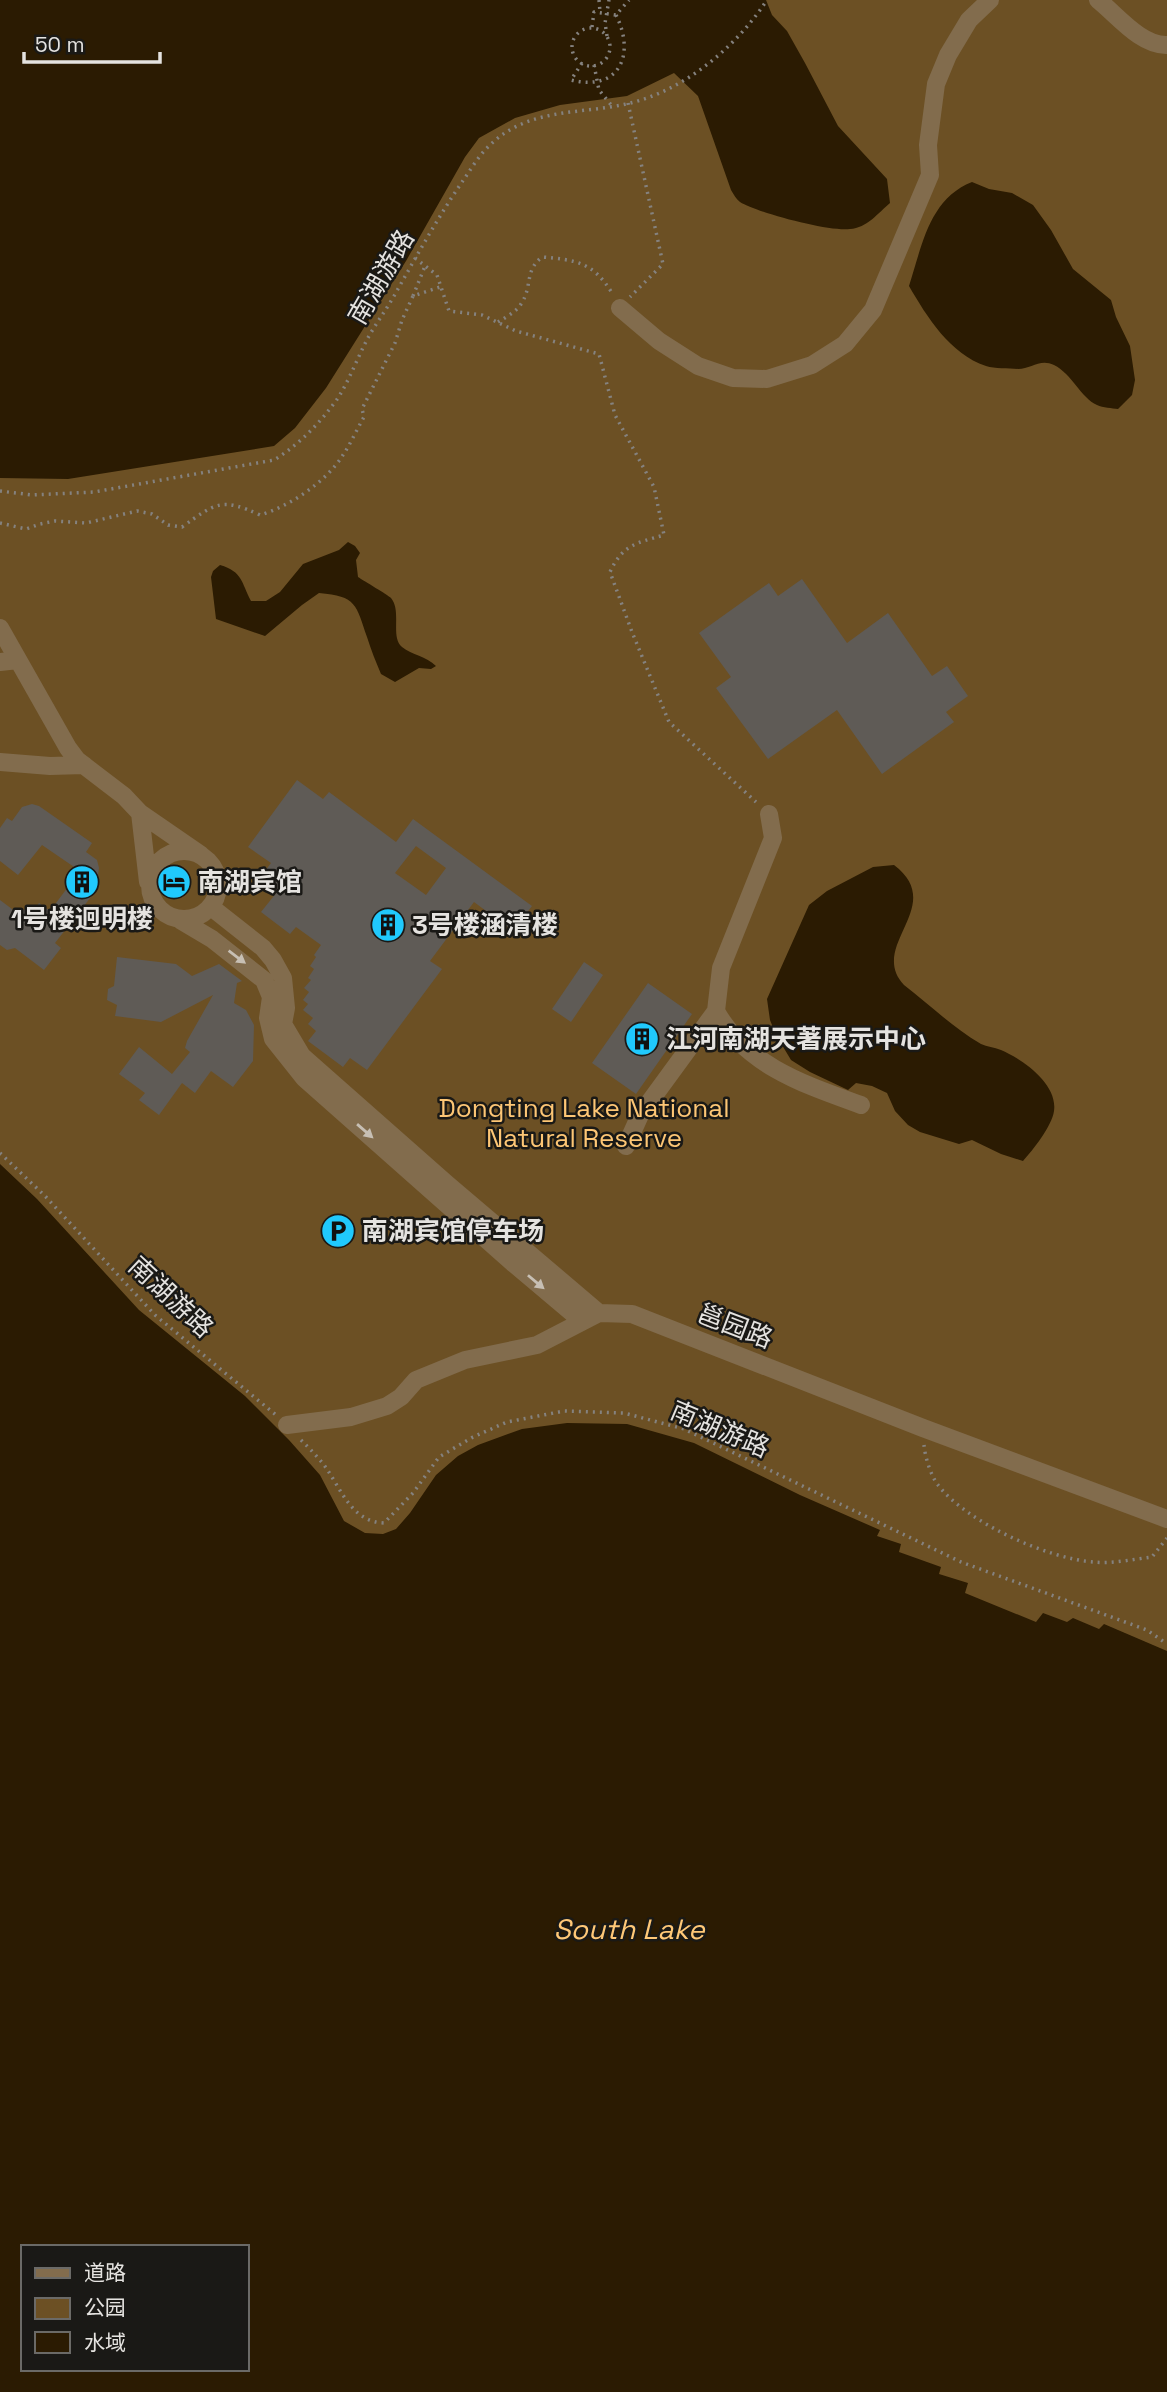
<svg xmlns="http://www.w3.org/2000/svg" width="1167" height="2392" font-family="'Space Grotesk','Noto Sans SC',sans-serif">
<rect width="100%" height="100%" fill="#34302c"/>
<path fill="#6c5024" fill-rule="evenodd" d="M0 0H1167V2392H0ZM23 2247H247V2369H23Z"/>
<path fill="#2b1b02" fill-rule="evenodd" d="M0 0H766L772 15 787 31 805 63 838 126 887 179 890 203C878 213 867 228 850 229 830 232 758 213 740 202 736 199 734 195 731 190L698 96 674 73 627 96 560 105 515 118 479 138 465 157 406 261 326 388 295 428 274 446 68 479 0 478Z
M972 182 989 189 1012 193 1033 205 1051 230 1073 269 1111 300 1116 317 1130 346 1135 380 1132 395 1118 409C1112 408 1103 408 1097 405 1081 398 1072 374 1054 365 1040 358 1031 369 1018 369 1008 368 995 369 986 366 950 354 927 317 909 286 922 246 929 199 972 182Z
M348 542 355 546 360 553 356 560 358 577C364 581 388 595 391 598 402 611 390 637 402 647 412 655 426 656 436 666L431 669 419 668 395 682 381 674C376 662 371 650 367 637 356 605 357 596 319 593L302 605 265 636 216 619 211 577 213 571 220 565C243 572 241 582 251 601H266L280 592 303 564 339 550Z
M894 865C948 906 867 945 904 985 929 1004 953 1028 981 1044 987 1047 994 1047 1001 1050 1022 1059 1058 1084 1054 1111 1052 1126 1033 1150 1023 1161L1001 1154 972 1140 959 1144 920 1132 908 1125 895 1111 887 1093 872 1086 856 1083 848 1090 810 1072 791 1060 776 1035 770 1020 767 999 809 905 827 891 873 867Z
M0 1164 37 1199 139 1310 245 1396 289 1440 320 1475 344 1521 365 1533 383 1534 396 1529 410 1513 436 1475 458 1456 478 1445 522 1429 567 1423 627 1424 694 1443 800 1495 880 1530 877 1536 901 1544 899 1552 941 1567 939 1574 968 1583 965 1593 1036 1622 1043 1613 1067 1622 1073 1618 1099 1629 1104 1624 1167 1651V2392H0ZM23 2247H247V2369H23Z"/>
<path fill="#5f5b56" fill-rule="evenodd" d="M802 579 847 643 888 613 932 676 947 666 968 696 946 712 954 722 882 774 837 710 768 759 716 688 731 677 699 633 769 583 778 596Z
M297 780 323 799 329 792 396 842 413 819 532 906 513 931 474 902 430 961 442 969 367 1070 350 1058 343 1067 308 1041 316 1031 308 1024 313 1018 303 1010 308 1004 303 1000 309 992 304 988 311 980 308 978 314 969 310 966 316 957 314 955 321 945 296 927 290 934 261 912 277 892 259 879 271 863 248 847ZM416 846 446 868 426 895 395 873Z
M32 804 39 806 92 843 86 852 97 860 99 868 98 875 88 888 94 893 55 943 61 948 44 970 15 948 7 950 0 945V900L20 915 24 909 31 914 39 903 50 911 80 871 42 845 18 875 0 861V828L7 818 12 821 22 807Z
M117 957 176 964 192 976 219 964 242 981 237 983 234 1003 246 1010 254 1025 253 1061 233 1087 211 1071 195 1093 182 1083 159 1115 139 1100 145 1093 119 1074 139 1047 172 1074 190 1052 185 1048 187 1041 213 995 161 1022 115 1016 117 1005 107 1000 108 989 114 986Z
M584 962 603 975 571 1022 552 1009Z
M648 983 692 1014 636 1094 592 1063Z"/>
<g fill="none" stroke-linecap="round" stroke-linejoin="round">
<path stroke="#85827f" stroke-width="3.5" stroke-dasharray="2 5" stroke-linecap="butt" d="M599 0 600 12
M592 27 594 12 616 15 629 0
M572 47a19 19 0 1 1 38 0a19 19 0 1 1-38 0Z
M607 36 605 23 609 0
M582 63 571 80C619 92 636 55 616 15
M594 65 599 90 612 106
M628 103 663 264 630 297
M415 258 437 275 449 311 482 315 516 331 599 354 615 415 654 487 664 535C637 543 623 544 610 572L632 632 669 722 756 802
M413 296 425 266
M498 322C506 317 516 312 521 304 533 286 524 271 542 257 576 260 593 262 612 293
M0 491 32 495 94 492 274 460C300 444 320 423 338 398 350 379 358 356 369 336 377 322 386 310 394 296 416 257 437 219 462 182 470 171 477 158 487 148 530 103 588 117 641 100 692 84 738 44 767 0
M0 523 26 529 40 524 55 521 86 523 137 511 152 514 168 525 182 527C216 503 221 497 260 515 290 506 326 482 343 455 351 443 357 429 364 417L362 409 395 343 402 320 413 296 440 287
M0 1153 45 1196 155 1315 276 1415
M301 1440C309 1448 317 1456 324 1465 341 1488 351 1522 384 1523L413 1493 439 1457 473 1437 507 1422 564 1411 624 1413 684 1429 961 1562 1147 1630 1167 1644
M924 1445C925 1457 931 1476 938 1485 966 1522 1048 1559 1094 1562 1112 1564 1134 1559 1152 1557L1167 1538"/>
<path stroke="#826c4d" stroke-width="18" d="M1098 0C1117 15 1141 46 1167 45
M620 308 659 341 698 366 733 378 767 379 812 365 845 344 873 310 930 175 928 145 936 84 948 55 969 20 990 0
M0 628 68 748 77 760 124 796 140 813 201 855
M0 662 18 660
M0 762 50 766 84 765
M140 813 148 882
M150 885a34 34 0 1 1 68 0a34 34 0 1 1-68 0Z
M211 907 263 948 273 960 283 978 286 1008 283 1024 302 1056 447 1184 599 1313
M180 920 212 939 264 980 271 997 268 1018 273 1039 304 1078 513 1263 582 1321
M716 1011C746 1066 806 1085 861 1105
M626 1146 640 1115 716 1011 721 968 773 838 769 814
M287 1425 351 1417 387 1406 401 1397 416 1380 465 1360 537 1345 599 1313 632 1314 923 1428 1167 1519"/>
</g>
<defs><path id="oneway-solid" d="M-6-.8H1V-3.2L6.5 0L1 3.2V.8H-6Z" transform="scale(1.75)"/></defs>
<g fill="#c7bfb4">
<use href="#oneway-solid" transform="translate(237 957) rotate(37)"/>
<use href="#oneway-solid" transform="translate(365 1131) rotate(41)"/>
<use href="#oneway-solid" transform="translate(536 1282) rotate(40)"/>
</g>
<defs>
<g id="building-disc" transform="scale(1.75)"><circle r="9.5" fill="#20c9fd" stroke="#1a1916"/><path d="M-4-6H4V6H1V3H-1V6H-4ZM-2.5-4.3h1.7v1.8h-1.7ZM.8-4.3h1.7v1.8H.8ZM-2.5-1h1.7V.8h-1.7ZM.8-1h1.7V.8H.8Z" fill="#111"/></g>
<g id="hotel-disc" transform="scale(1.75)"><circle r="9.5" fill="#20c9fd" stroke="#1a1916"/><path d="M-6-4.5h1.5V1H6V5H4.5V3h-9V5H-6ZM-4 0a1.8 1.8 0 1 1 3.6 0ZM.5 0V-2.5h3Q6-2.5 6 0Z" fill="#111"/></g>
<g id="parking-disc" transform="scale(1.75)"><circle r="9.5" fill="#20c9fd" stroke="#1a1916"/><path d="M-3.5-5.5H1a3.5 3.5 0 0 1 0 7H-1V5.5H-3.5ZM-1-3.4V-.6H.8a1.4 1.4 0 0 0 0-2.8Z" fill="#111"/></g>
</defs>
<g fill-rule="evenodd">
<use href="#building-disc" x="82" y="882"/>
<use href="#hotel-disc" x="174" y="882"/>
<use href="#building-disc" x="388" y="925"/>
<use href="#building-disc" x="642" y="1039"/>
<use href="#parking-disc" x="338" y="1231"/>
</g>
<g text-anchor="middle" stroke-width="5" stroke-linejoin="round" paint-order="stroke">
<g font-size="26" fill="#e5e3e0" stroke="#1a1916">
<text transform="translate(381 277) rotate(-60)" y="9">南湖游路</text>
<text transform="translate(171 1297) rotate(43)" y="9">南湖游路</text>
<text transform="translate(735 1326) rotate(21)" y="9">邕园路</text>
<text transform="translate(720 1429) rotate(23)" y="9">南湖游路</text>
</g>
<g font-size="26" font-weight="bold" fill="#e5e3e0" stroke="#1a1916" text-anchor="start">
<text x="198" y="891">南湖宾馆</text>
<text x="82" y="928" text-anchor="middle">1号楼迥明楼</text>
<text x="412" y="934">3号楼涵清楼</text>
<text x="666" y="1048">江河南湖天著展示中心</text>
<text x="362" y="1240">南湖宾馆停车场</text>
</g>
<g font-size="26" fill="#fdc675" stroke="#1a1916">
<text x="584" y="1117">Dongting Lake National<tspan x="584" dy="30">Natural Reserve</tspan></text>
</g>
<g font-size="28" font-style="italic" fill="#ffc877" stroke="#1a1916">
<text x="629" y="1939">South Lake</text>
</g>
</g>
<rect x="21" y="2245" width="228" height="126" fill="#1a1916" stroke="#6b6a67" stroke-width="2"/>
<rect x="35" y="2268" width="35" height="10" fill="#826c4d" stroke="#6b6a67" stroke-width="2"/>
<text x="84" y="2280" font-size="21" fill="#e5e3e0">道路</text>
<rect x="35" y="2298" width="35" height="21" fill="#6c5024" stroke="#6b6a67" stroke-width="2"/>
<text x="84" y="2315" font-size="21" fill="#e5e3e0">公园</text>
<rect x="35" y="2332" width="35" height="21" fill="#2b1b02" stroke="#6b6a67" stroke-width="2"/>
<text x="84" y="2350" font-size="21" fill="#e5e3e0">水域</text>
<path d="M24 52v10h136v-10" fill="none" stroke="#e5e3e0" stroke-width="3.5"/>
<text x="35" y="52" font-size="21" fill="#e5e3e0" stroke="#1a1916" stroke-width="5" paint-order="stroke">50 m</text>
</svg>
